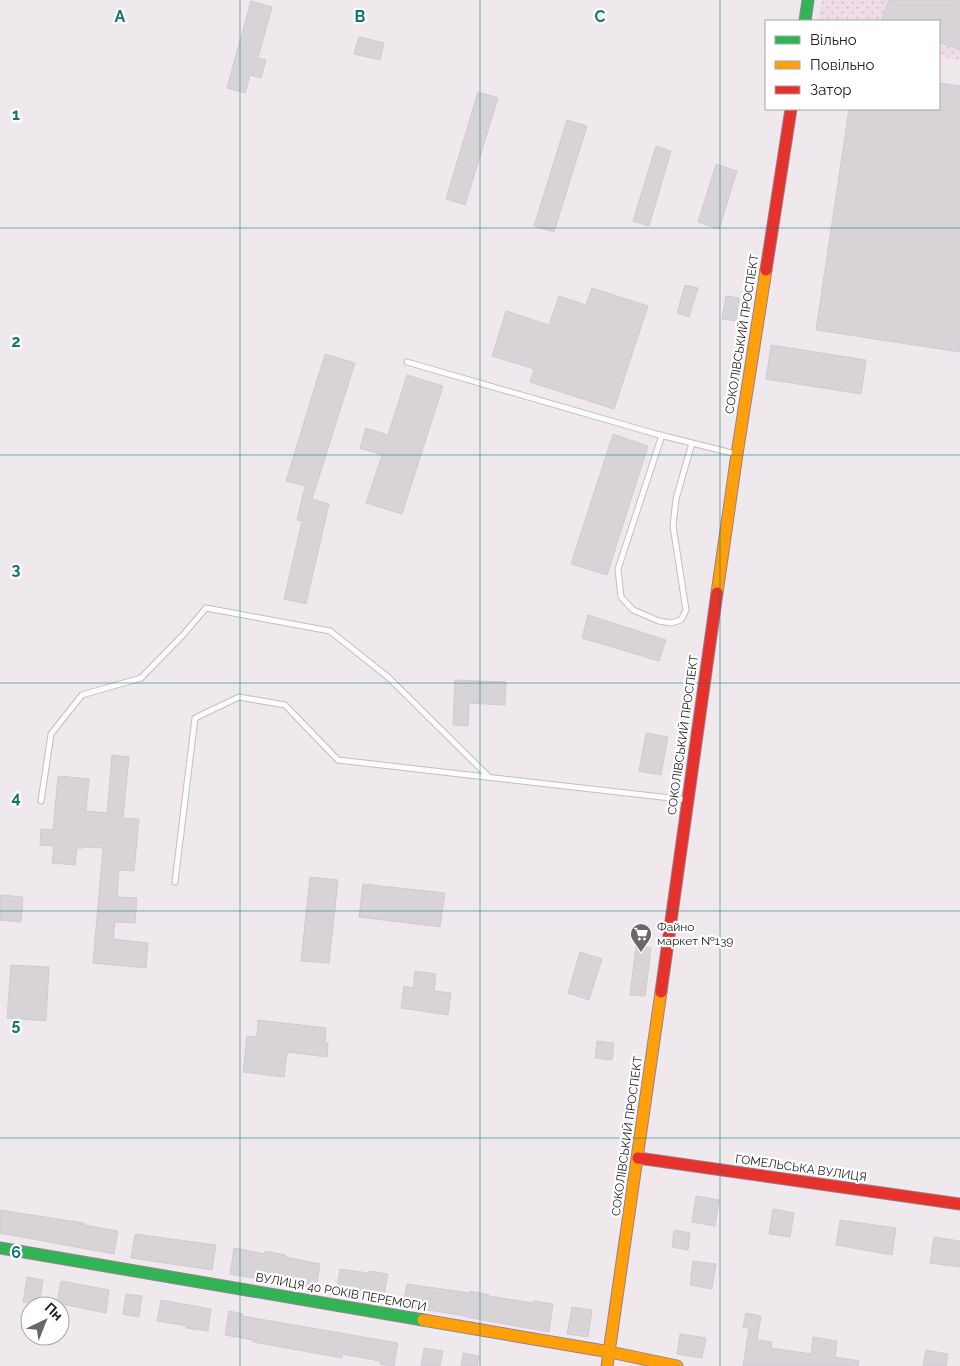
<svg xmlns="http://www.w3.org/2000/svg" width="960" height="1366" font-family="Raleway,sans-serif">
<defs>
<pattern id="farmland-dots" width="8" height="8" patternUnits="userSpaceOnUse" patternTransform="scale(1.25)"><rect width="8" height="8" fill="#f0dce7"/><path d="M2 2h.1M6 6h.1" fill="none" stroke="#cebcc6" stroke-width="1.8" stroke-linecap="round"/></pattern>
</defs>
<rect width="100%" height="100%" fill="#efe9ee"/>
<path fill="url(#farmland-dots)" d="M822 0H960V61L939 55V21H818Z"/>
<path fill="#d7d3d7" stroke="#d2cad2" d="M889 0H960V50L939 42V21H881Z
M251 1 272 7 258 58 266 60 261 78 250 75 245 93 227 88Z
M359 37 384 43 380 60 354 54Z
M939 83 960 86V352L816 330 849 109H939Z
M478 92 498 98 465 205 446 199Z
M567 120 587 126 554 232 534 226Z
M656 146 671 151 649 226 633 221Z
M716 164 737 171 719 229 698 222Z
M685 285 698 288 689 317 677 313Z
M592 288 648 306 614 409 530 382 534 369 492 356 506 311 549 325 559 296 586 305Z
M726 296 739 298 736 321 722 319Z
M771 345 866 360 861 394 766 379Z
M325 354 355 363 312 499 329 504 306 604 284 599 302 521 297 520 305 486 286 481Z
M407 375 443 386 402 514 366 503 382 455 360 448 366 428 388 435Z
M613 434 648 446 607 575 571 564Z
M588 615 666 640 659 661 582 638Z
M455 680 506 682 505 705 469 703 468 726 453 725Z
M646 733 668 737 661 775 639 771Z
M112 755 129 757 123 818 139 819 134 871 119 870 117 897 137 898 135 923 115 922 113 939 148 943 146 968 93 963 103 848 83 847V848H77L75 865 52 863 54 846 40 845 41 829 53 830 58 776 89 779 86 811 107 813Z
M310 877 338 880 329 963 301 961Z
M363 884 445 893 440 927 359 917Z
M0 895 23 897 21 922 0 920Z
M636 946 651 948 645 996 630 995Z
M580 952 602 959 589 1000 568 993Z
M11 965 49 967 46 1021 7 1018Z
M415 971 436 974 434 991 451 993 448 1015 401 1008 404 986 413 988Z
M258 1020 326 1028 325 1042 328 1043 327 1057 287 1052 284 1077 243 1072 247 1036 257 1037Z
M597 1041 614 1043 612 1060 595 1058Z
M696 1196 719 1200 715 1226 692 1222Z
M773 1209 794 1213 790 1237 769 1234Z
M0 1210 84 1223V1225L118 1231 114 1254 0 1233Z
M840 1220 896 1228 892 1255 836 1245Z
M674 1230 690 1233 688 1250 672 1247Z
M135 1234 216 1245 212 1270 131 1258Z
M934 1237 960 1241V1267L930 1263Z
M234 1248 265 1254V1251L286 1255 285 1257 320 1264 316 1289 230 1274Z
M693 1261 716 1264 712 1289 690 1285Z
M340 1269 368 1273 369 1271 388 1274 383 1301 336 1294Z
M27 1277 43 1280 39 1304 23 1302Z
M61 1281 109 1290 106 1313 57 1303Z
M407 1284 470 1293V1291L489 1295V1296L533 1303 534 1301 553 1304 549 1332 466 1317V1316L403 1306Z
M126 1294 142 1296 139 1317 123 1314Z
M161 1300 211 1309 208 1331 186 1328 187 1326 157 1321Z
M572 1307 592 1310 588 1337 567 1334Z
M229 1311 243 1314 242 1316 398 1343 394 1366 380 1364V1361L342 1354V1358L253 1342V1340L225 1335Z
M746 1313 761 1316 757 1340 772 1342 771 1348 811 1354 813 1337 837 1341 835 1357 859 1361 858 1366H743L749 1328 743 1327Z
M680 1334 706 1338 702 1358 677 1354Z
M424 1348 443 1351 440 1366H421Z
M926 1350 948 1354 946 1366H923Z
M463 1353 479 1356 477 1366H461Z"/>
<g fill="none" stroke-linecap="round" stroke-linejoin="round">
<g stroke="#c1bec0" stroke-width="7">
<path id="lane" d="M407 362 656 434 736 454
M662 435 618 569 621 597 633 610 659 621 671 623 681 620 686 610 673 526 676 499 692 443
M41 801 51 734 82 695 141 678 183 635 206 608 330 631 388 677 489 777
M175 882 195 718 239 697 285 705 338 760 688 800"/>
</g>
<g stroke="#9a808d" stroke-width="13">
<path id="fast" d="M805 21 808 0
M0 1248 423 1320"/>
</g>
<g stroke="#9a808d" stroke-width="13">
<path id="slow" d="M717 593 737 454 766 270
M423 1320 610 1352 677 1366
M607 1366 661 992"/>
</g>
<g stroke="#9a808d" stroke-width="13">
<path id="jam" d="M766 270 791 109
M661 992 717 593
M638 1158 960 1204"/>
</g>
<use href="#lane" stroke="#fdfcfc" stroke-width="5"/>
<use href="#fast" stroke="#30b455" stroke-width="11"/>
<use href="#slow" stroke="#ff9f0a" stroke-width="11"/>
<use href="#jam" stroke="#e5322d" stroke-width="11"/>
</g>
<path fill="none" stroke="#0f766e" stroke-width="1" stroke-opacity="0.55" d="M240 0V1366M480 0V1366M720 0V1366M0 228H960M0 455H960M0 683H960M0 911H960M0 1138H960"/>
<defs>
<g id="supermarket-pin" transform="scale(1.125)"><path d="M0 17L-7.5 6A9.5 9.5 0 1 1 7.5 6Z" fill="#696769" stroke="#fff"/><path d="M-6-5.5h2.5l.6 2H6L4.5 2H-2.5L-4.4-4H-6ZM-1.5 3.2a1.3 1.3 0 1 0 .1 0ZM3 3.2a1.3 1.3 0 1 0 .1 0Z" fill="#fff"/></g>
</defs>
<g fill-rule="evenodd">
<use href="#supermarket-pin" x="641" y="934"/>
</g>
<g text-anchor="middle" stroke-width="4.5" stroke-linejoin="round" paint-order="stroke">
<g font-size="12" fill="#212121" stroke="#fff">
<text transform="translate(742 334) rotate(-81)" y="4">СОКОЛІВСЬКИЙ ПРОСПЕКТ</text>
<text transform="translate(683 735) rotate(-82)" y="4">СОКОЛІВСЬКИЙ ПРОСПЕКТ</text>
<text transform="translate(627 1136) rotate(-82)" y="4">СОКОЛІВСЬКИЙ ПРОСПЕКТ</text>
<text transform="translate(801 1168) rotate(8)" y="4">ГОМЕЛЬСЬКА ВУЛИЦЯ</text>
<text transform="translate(341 1292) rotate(10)" y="4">ВУЛИЦЯ 40 РОКІВ ПЕРЕМОГИ</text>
</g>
<g font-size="12" fill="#212121" stroke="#fff" text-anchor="start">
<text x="657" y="931">Файно<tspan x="657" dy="14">маркет №139</tspan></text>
</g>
</g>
<g font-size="16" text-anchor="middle" font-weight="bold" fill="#0f766e" stroke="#fff" stroke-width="4.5" stroke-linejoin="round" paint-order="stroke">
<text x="120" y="22">A</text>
<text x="360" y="22">B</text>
<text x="600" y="22">C</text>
<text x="16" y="120">1</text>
<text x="16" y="347">2</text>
<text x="16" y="575">3</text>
<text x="16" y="803">4</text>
<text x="16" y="1030">5</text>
<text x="16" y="1258">6</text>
</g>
<rect x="765" y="20" width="175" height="90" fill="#ffffff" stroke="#a6a6a6"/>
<rect x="775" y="36" width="25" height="8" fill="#30b455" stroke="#a6a6a6"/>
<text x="810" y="45" font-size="15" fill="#212121">Вільно</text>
<rect x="775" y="61" width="25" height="8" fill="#ff9f0a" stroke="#a6a6a6"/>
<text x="810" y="70" font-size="15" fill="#212121">Повільно</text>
<rect x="775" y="86" width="25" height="8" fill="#e5322d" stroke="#a6a6a6"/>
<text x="810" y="95" font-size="15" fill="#212121">Затор</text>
<g transform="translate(45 1321) rotate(43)"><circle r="24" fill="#ffffff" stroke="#a6a6a6"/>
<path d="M0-4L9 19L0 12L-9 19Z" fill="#696769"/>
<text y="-8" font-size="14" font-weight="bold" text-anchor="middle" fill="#212121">Пн</text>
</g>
</svg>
